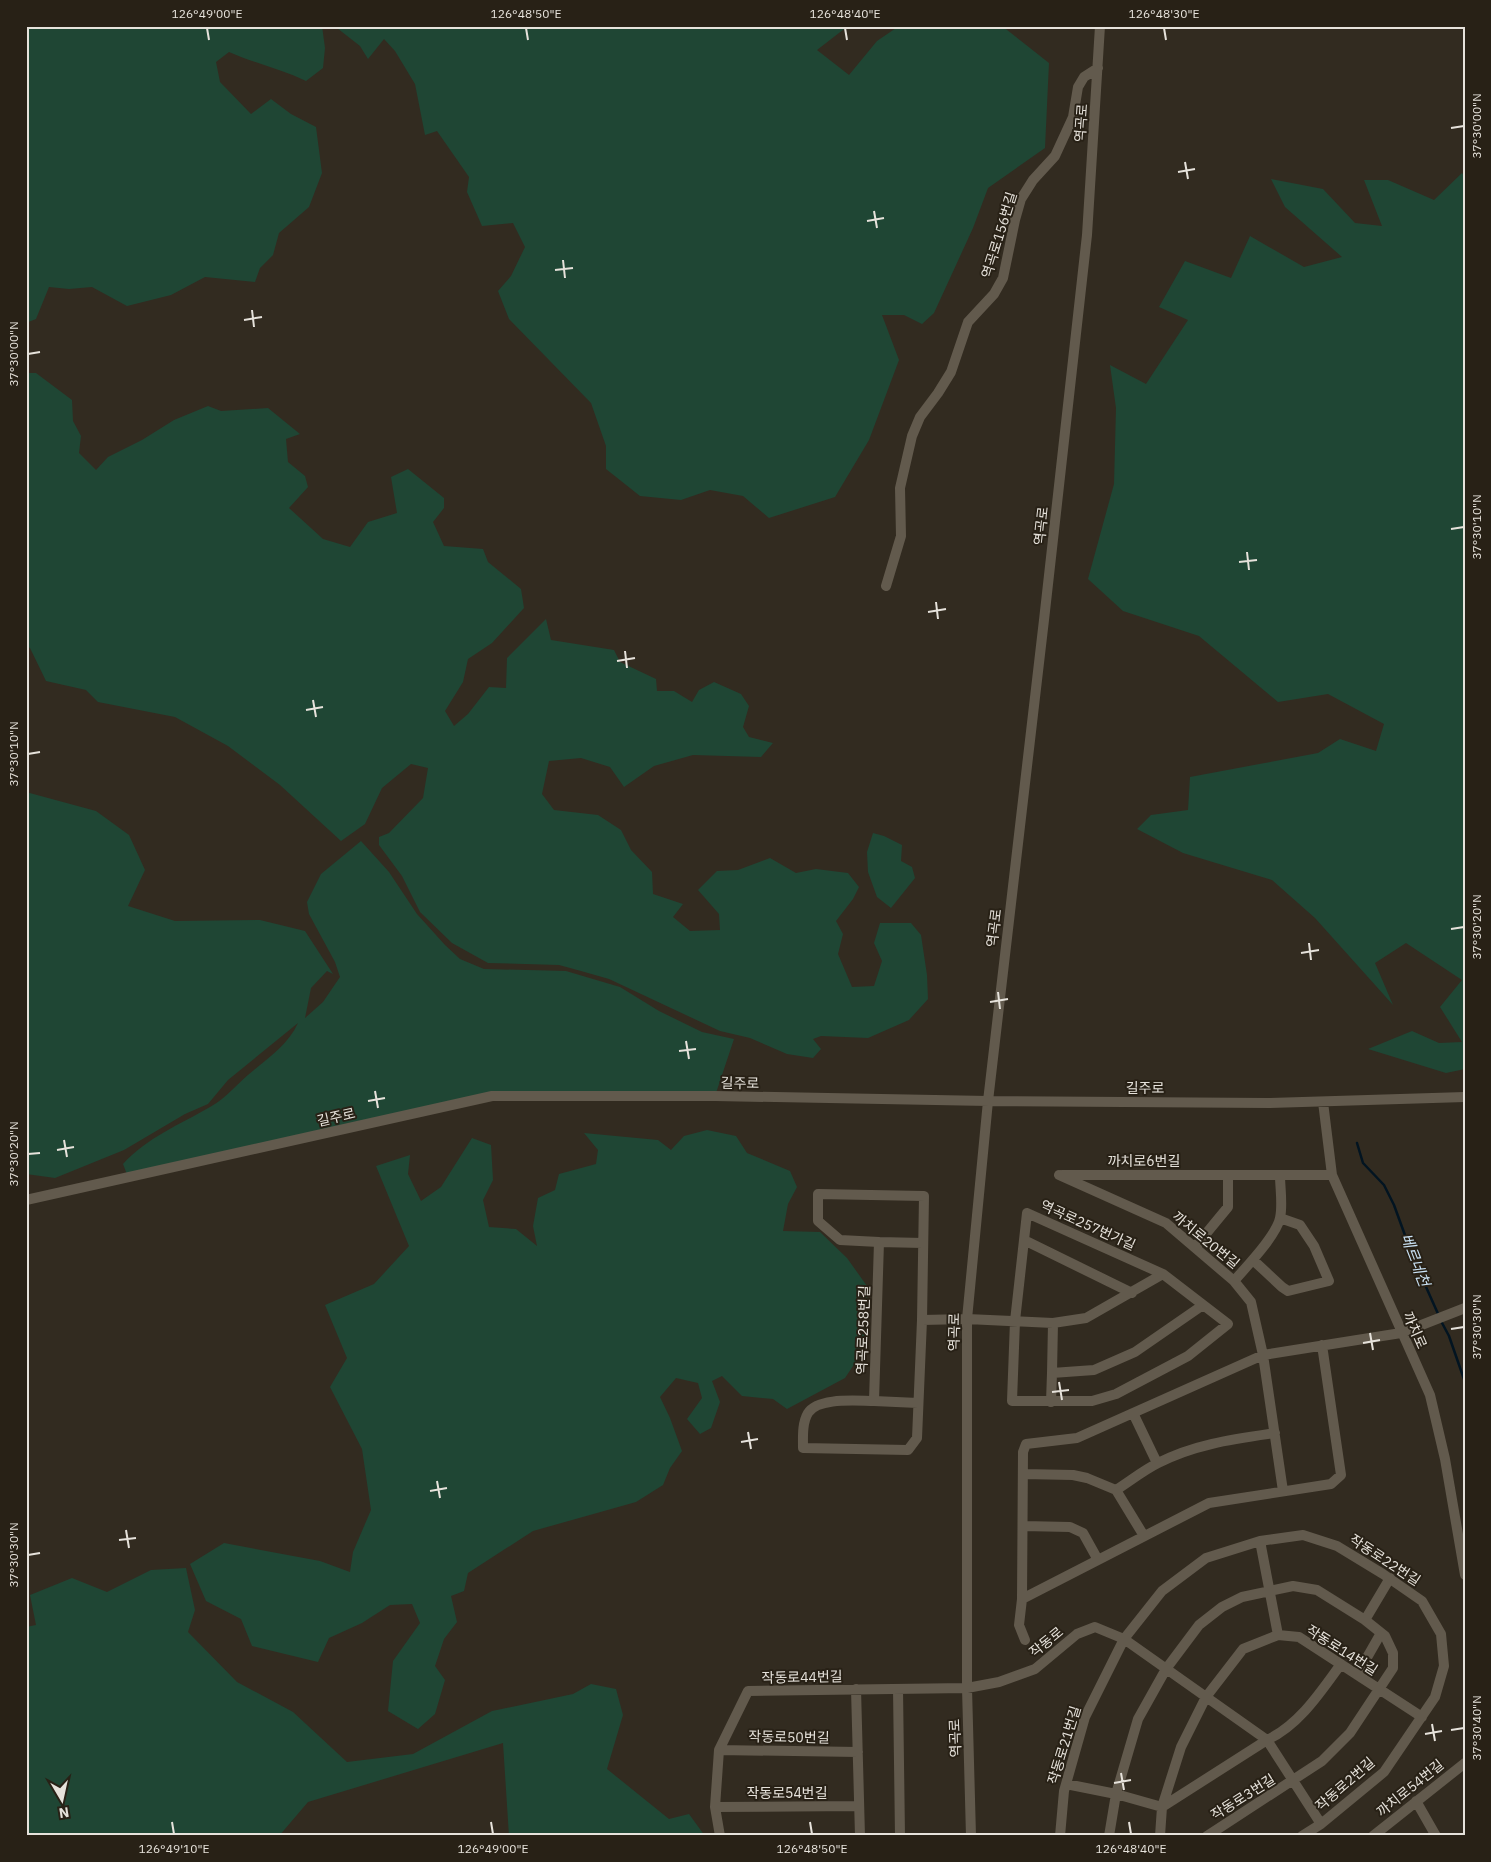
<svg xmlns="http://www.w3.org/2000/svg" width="1491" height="1862" font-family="'IBM Plex Sans','Noto Sans KR',sans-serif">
<rect width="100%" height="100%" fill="#322b20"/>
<path fill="#1f4634" d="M26 26H848L817 50 849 75 877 41 899 26H1002L1049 63 1045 148 988 188 973 228 934 313 922 324 904 315H882L899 360 869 440 835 497 769 518 743 496 710 490 681 500 640 496 606 469V446L591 403 509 319 498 291 511 276 525 247 513 223 482 226 467 192 469 177 437 131 425 135 415 84 395 51 384 39 368 59 360 46 337 28 322 26 325 48 323 68 306 81C281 69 254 63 229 52L216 62 220 82 251 114 271 99 291 114 316 127 322 173 309 207 279 233 273 255 260 268 255 282 205 277 171 295 127 306 92 287 69 289 49 287 36 319 26 323Z
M1462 173 1465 177V1069L1446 1073 1368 1049 1412 1031 1439 1043 1462 1042 1440 1007 1462 980 1406 943 1375 963 1393 1005 1315 918 1272 880 1183 853 1137 829 1151 815 1188 810 1190 777 1318 753 1340 739 1376 751 1384 724 1328 694 1278 702 1199 636 1123 611 1088 579 1114 484 1116 408 1110 365 1146 384 1188 320 1159 307 1185 261 1231 278 1250 236 1304 267 1342 257 1285 207 1271 179 1323 189 1355 223 1382 226 1364 180H1388L1434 200Z
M26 373H36L72 400 73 421 81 436 79 453 96 470 108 457 142 440 174 420 208 406 221 411 268 408 300 434 286 439 288 462 305 476 308 487 289 508 323 539 350 547 368 522 397 513 391 477 408 469 444 498V508L433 522 444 546 483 549 488 562 521 589 524 608 492 643 468 659 463 682 445 711 454 726 468 714 489 687 506 688 507 658 546 619 551 640 614 650 620 662 656 679 657 691H674L692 702 699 690 714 682 741 694 749 706 743 727 749 737 773 743 761 757 693 755 654 766 624 787 610 767 581 758 549 761 542 794 554 810 598 815 621 830 631 850 652 872 653 894 683 904 673 917 690 931 720 930 719 914 698 890 717 871 738 870 770 858 796 873 816 869 848 873 859 887 853 899 836 921 843 934 838 954 852 987 874 986 882 961 874 943 880 923H911L921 935 927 975 928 999 909 1020 868 1038 821 1036 813 1039 821 1049 813 1058 787 1054 750 1038 720 1031 609 979 581 971 559 965 488 963 452 943 420 912 402 876 379 845V837L389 833 423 798 428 768 411 764 382 788 365 824 341 841 280 785 228 746 175 717 98 702 86 690 46 681 30 648 26 646Z
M26 792 96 811 129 835 145 870 128 906 175 921 260 920 305 931 333 974 327 971 311 988 305 1018 323 1002 340 977 335 962 309 914 307 902 321 874 361 841 389 872 417 914 445 945 460 959 484 969 566 971 620 987 659 1011 702 1032 734 1039 715 1096H492L128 1177 123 1164C148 1137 179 1125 210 1107 227 1098 239 1081 254 1070 271 1056 289 1043 298 1023L228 1080 208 1104 185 1114 124 1150 55 1178 26 1174Z
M873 833 884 836 902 845 901 861 912 867 915 878 891 908 877 897 868 872 867 852Z
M707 1130 736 1136 747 1153 790 1171 797 1187 788 1204 783 1231 820 1232 847 1258 867 1286V1345L845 1378 787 1409 773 1399 742 1396 722 1376 712 1381 720 1402 711 1428 700 1434 687 1419 702 1398 698 1383 676 1378 660 1397 670 1418 682 1451 670 1468 663 1485 636 1502 533 1531 468 1573 464 1591 451 1596 457 1622 444 1639 435 1666 445 1680 435 1714 418 1729 388 1711 393 1661 420 1623 412 1604 390 1605 362 1623 329 1638 318 1662 252 1646 241 1619 206 1601 190 1564 224 1543 320 1561 350 1572 353 1552 371 1510 362 1449 330 1387 347 1358 325 1305 374 1284 409 1246 376 1166 410 1155 408 1174 421 1201 441 1187 472 1138 491 1145 493 1180 483 1200 489 1227 516 1229 537 1246 533 1226 538 1198 555 1190 559 1174 596 1164 598 1150 584 1133 658 1140 671 1150 684 1136Z
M186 1568 195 1610 188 1632 237 1682 293 1712 347 1762 413 1754 492 1711 573 1694 591 1684 616 1689 623 1715 607 1769 669 1819 689 1814 705 1836H509L503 1743 308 1802 279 1836H26V1627L36 1625 30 1595 72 1578 107 1592 151 1570Z"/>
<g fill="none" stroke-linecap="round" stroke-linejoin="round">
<path stroke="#021421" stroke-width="2.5" d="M1357 1143 1363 1163 1384 1185 1394 1205 1414 1260 1439 1316
M1441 1321 1449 1336 1465 1382"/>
<path stroke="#625a4d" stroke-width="10" d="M886 586 901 536 900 488 912 436 920 417 938 393 951 372 968 322 994 294 1003 278 1015 220 1021 199 1033 180 1055 156 1073 117 1078 87 1084 77 1098 68
M1323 1102 1332 1175 1430 1395 1445 1459 1465 1575
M1059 1175 1166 1223 1234 1281 1251 1302 1263 1355 1283 1491
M1062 1175H1332
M818 1194 924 1196 922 1320 917 1438 908 1450 803 1448C803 1437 802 1423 808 1413 818 1397 857 1401 874 1401L879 1242 840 1240 818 1221Z
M26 1200 492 1096H715L988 1101 1268 1103 1465 1097
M1027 1213 1163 1274 1228 1324 1188 1356 1116 1394 1092 1401H1012L1015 1321Z
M1024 1240 1132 1293
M879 1242 923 1243
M1195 1247 1228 1207V1175
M1253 1260 1282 1287 1288 1291 1329 1281 1314 1246 1300 1225 1280 1218
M1234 1281C1247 1266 1276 1236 1280 1218 1283 1205 1280 1188 1280 1175
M922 1320 967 1319 1053 1323 1086 1318 1163 1274
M1053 1323 1052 1373 1094 1370 1135 1352 1203 1305
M874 1401 918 1403
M1051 1402 1052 1373
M1133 1413 1157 1463
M1023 1474 1073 1475 1087 1478 1116 1490 1144 1536
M1116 1490C1130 1481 1144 1470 1158 1463 1195 1444 1234 1439 1275 1433
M1023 1526 1070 1527 1083 1533 1098 1560
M1260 1541 1278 1635
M1022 1599 1209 1503 1331 1484 1341 1475 1322 1345
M1365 1620 1390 1578
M1025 1640 1019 1625 1022 1599 1023 1452 1026 1444 1077 1438 1263 1355 1401 1333 1465 1308
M1357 1675 1381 1633
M856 1689 860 1836
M898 1689 900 1836
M719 1750 858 1752
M1066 1784 1116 1794 1162 1807 1267 1740C1299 1725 1320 1693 1341 1664
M1416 1801 1436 1836
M715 1807 859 1806
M720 1836 715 1807 719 1750 748 1691 967 1688 999 1682 1035 1669 1077 1634 1095 1627 1124 1639 1267 1740 1321 1824
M971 1836 967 1688V1319L988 1101 1044 620 1087 235 1100 26
M1060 1836 1064 1791 1085 1717 1124 1639 1162 1591 1206 1558 1260 1541 1303 1535 1337 1546 1383 1574 1422 1601 1441 1634 1444 1666 1435 1697 1384 1772 1321 1824 1302 1836
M1109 1836 1116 1794 1138 1719 1166 1669 1199 1625 1222 1607 1242 1597 1293 1586 1317 1590 1365 1620 1385 1636 1393 1653V1668L1350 1733 1322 1761 1207 1836
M1160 1836 1162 1807 1181 1747 1206 1697 1243 1649 1278 1635 1299 1637 1422 1717
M1373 1836 1465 1763"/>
</g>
<path fill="none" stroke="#e6e2db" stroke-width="2" d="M207 28 209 40M526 28 528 40M845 28 847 40M1164 28 1166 40M1451 128 1464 126M1185 162 1188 179M1178 172 1195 169M874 211 877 228M867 221 884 218M563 260 565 278M555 270 573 268M252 310 254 327M244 320 262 317M28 354 40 352M1451 529 1464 527M1247 552 1249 570M1239 562 1257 560M936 602 938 619M928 612 946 609M625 651 627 668M617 661 635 658M313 700 316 717M306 710 323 707M28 754 40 752M1451 929 1464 927M1309 943 1311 960M1301 953 1319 950M998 992 1000 1009M990 1002 1008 999M686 1041 689 1059M679 1051 696 1049M375 1091 378 1108M368 1101 385 1098M64 1140 67 1157M57 1150 74 1147M28 1154 40 1153M1451 1329 1464 1327M1370 1333 1373 1350M1363 1343 1380 1340M1059 1382 1062 1400M1052 1392 1069 1390M748 1432 751 1449M741 1442 758 1439M437 1481 440 1498M430 1491 447 1488M126 1530 129 1548M119 1540 136 1538M28 1555 40 1553M1432 1724 1435 1741M1451 1730 1464 1728M1425 1734 1442 1731M1121 1773 1124 1790M1114 1783 1131 1780M172 1822 174 1834M491 1822 493 1834M810 1822 812 1834M1129 1822 1131 1834"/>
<g text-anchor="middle" stroke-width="4" stroke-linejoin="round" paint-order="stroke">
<g font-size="14" fill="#e6e2db" stroke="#282116">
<text transform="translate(1081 123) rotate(-86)" y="5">역곡로</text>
<text transform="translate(999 235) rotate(-73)" y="5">역곡로156번길</text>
<text transform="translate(1041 526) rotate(-84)" y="5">역곡로</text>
<text transform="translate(994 928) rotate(-83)" y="5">역곡로</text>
<text transform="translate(740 1083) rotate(1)" y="5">길주로</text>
<text x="1145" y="1093">길주로</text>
<text transform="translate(336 1117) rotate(-13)" y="5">길주로</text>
<text x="1144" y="1166">까치로6번길</text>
<text transform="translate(1088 1225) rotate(24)" y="5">역곡로257번가길</text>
<text transform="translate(1206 1240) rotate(39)" y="5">까치로20번길</text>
<text transform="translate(863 1330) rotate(-88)" y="5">역곡로258번길</text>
<text transform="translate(1415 1330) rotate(66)" y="5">까치로</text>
<text transform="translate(954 1332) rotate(-89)" y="5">역곡로</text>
<text transform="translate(1385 1560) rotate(33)" y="5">작동로22번길</text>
<text transform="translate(1046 1642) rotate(-39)" y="5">작동로</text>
<text transform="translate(1342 1650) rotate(32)" y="5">작동로14번길</text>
<text transform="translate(802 1677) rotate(-1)" y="5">작동로44번길</text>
<text transform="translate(789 1737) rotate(1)" y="5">작동로50번길</text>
<text transform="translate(955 1738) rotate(-92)" y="5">역곡로</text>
<text transform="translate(1064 1745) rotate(-73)" y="5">작동로21번길</text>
<text transform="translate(1345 1784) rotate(-41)" y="5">작동로2번길</text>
<text transform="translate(1410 1788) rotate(-39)" y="5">까치로54번길</text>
<text x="787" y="1798">작동로54번길</text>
<text transform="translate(1243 1797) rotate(-32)" y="5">작동로3번길</text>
</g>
<g font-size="15" font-style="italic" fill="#cce5f8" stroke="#282116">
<text transform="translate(1415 1260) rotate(69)" y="5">베르네천</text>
</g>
</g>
<rect width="1491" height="1862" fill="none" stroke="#282116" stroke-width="55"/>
<g transform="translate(62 1800) rotate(171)" stroke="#282116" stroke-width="4" paint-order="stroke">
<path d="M0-4L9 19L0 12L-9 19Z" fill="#e6e2db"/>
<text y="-8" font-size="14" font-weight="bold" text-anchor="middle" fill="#e6e2db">N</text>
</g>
<rect x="28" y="28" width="1436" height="1806" fill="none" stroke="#e6e2db" stroke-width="2"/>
<g font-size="12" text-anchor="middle" fill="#e6e2db">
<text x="207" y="18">126°49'00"E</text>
<text x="526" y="18">126°48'50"E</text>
<text x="845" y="18">126°48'40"E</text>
<text x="1164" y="18">126°48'30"E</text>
<text transform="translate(1477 126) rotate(-90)" y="4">37°30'00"N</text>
<text transform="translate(14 354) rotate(-90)" y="4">37°30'00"N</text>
<text transform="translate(1477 527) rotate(-90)" y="4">37°30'10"N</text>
<text transform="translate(14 754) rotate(-90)" y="4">37°30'10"N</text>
<text transform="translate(1477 927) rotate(-90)" y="4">37°30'20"N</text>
<text transform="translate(14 1154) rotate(-90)" y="4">37°30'20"N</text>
<text transform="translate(1477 1327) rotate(-90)" y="4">37°30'30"N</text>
<text transform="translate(14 1555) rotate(-90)" y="4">37°30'30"N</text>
<text transform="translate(1477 1728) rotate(-90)" y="4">37°30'40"N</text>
<text x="174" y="1853">126°49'10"E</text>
<text x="493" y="1853">126°49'00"E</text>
<text x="812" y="1853">126°48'50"E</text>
<text x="1131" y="1853">126°48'40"E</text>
</g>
</svg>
